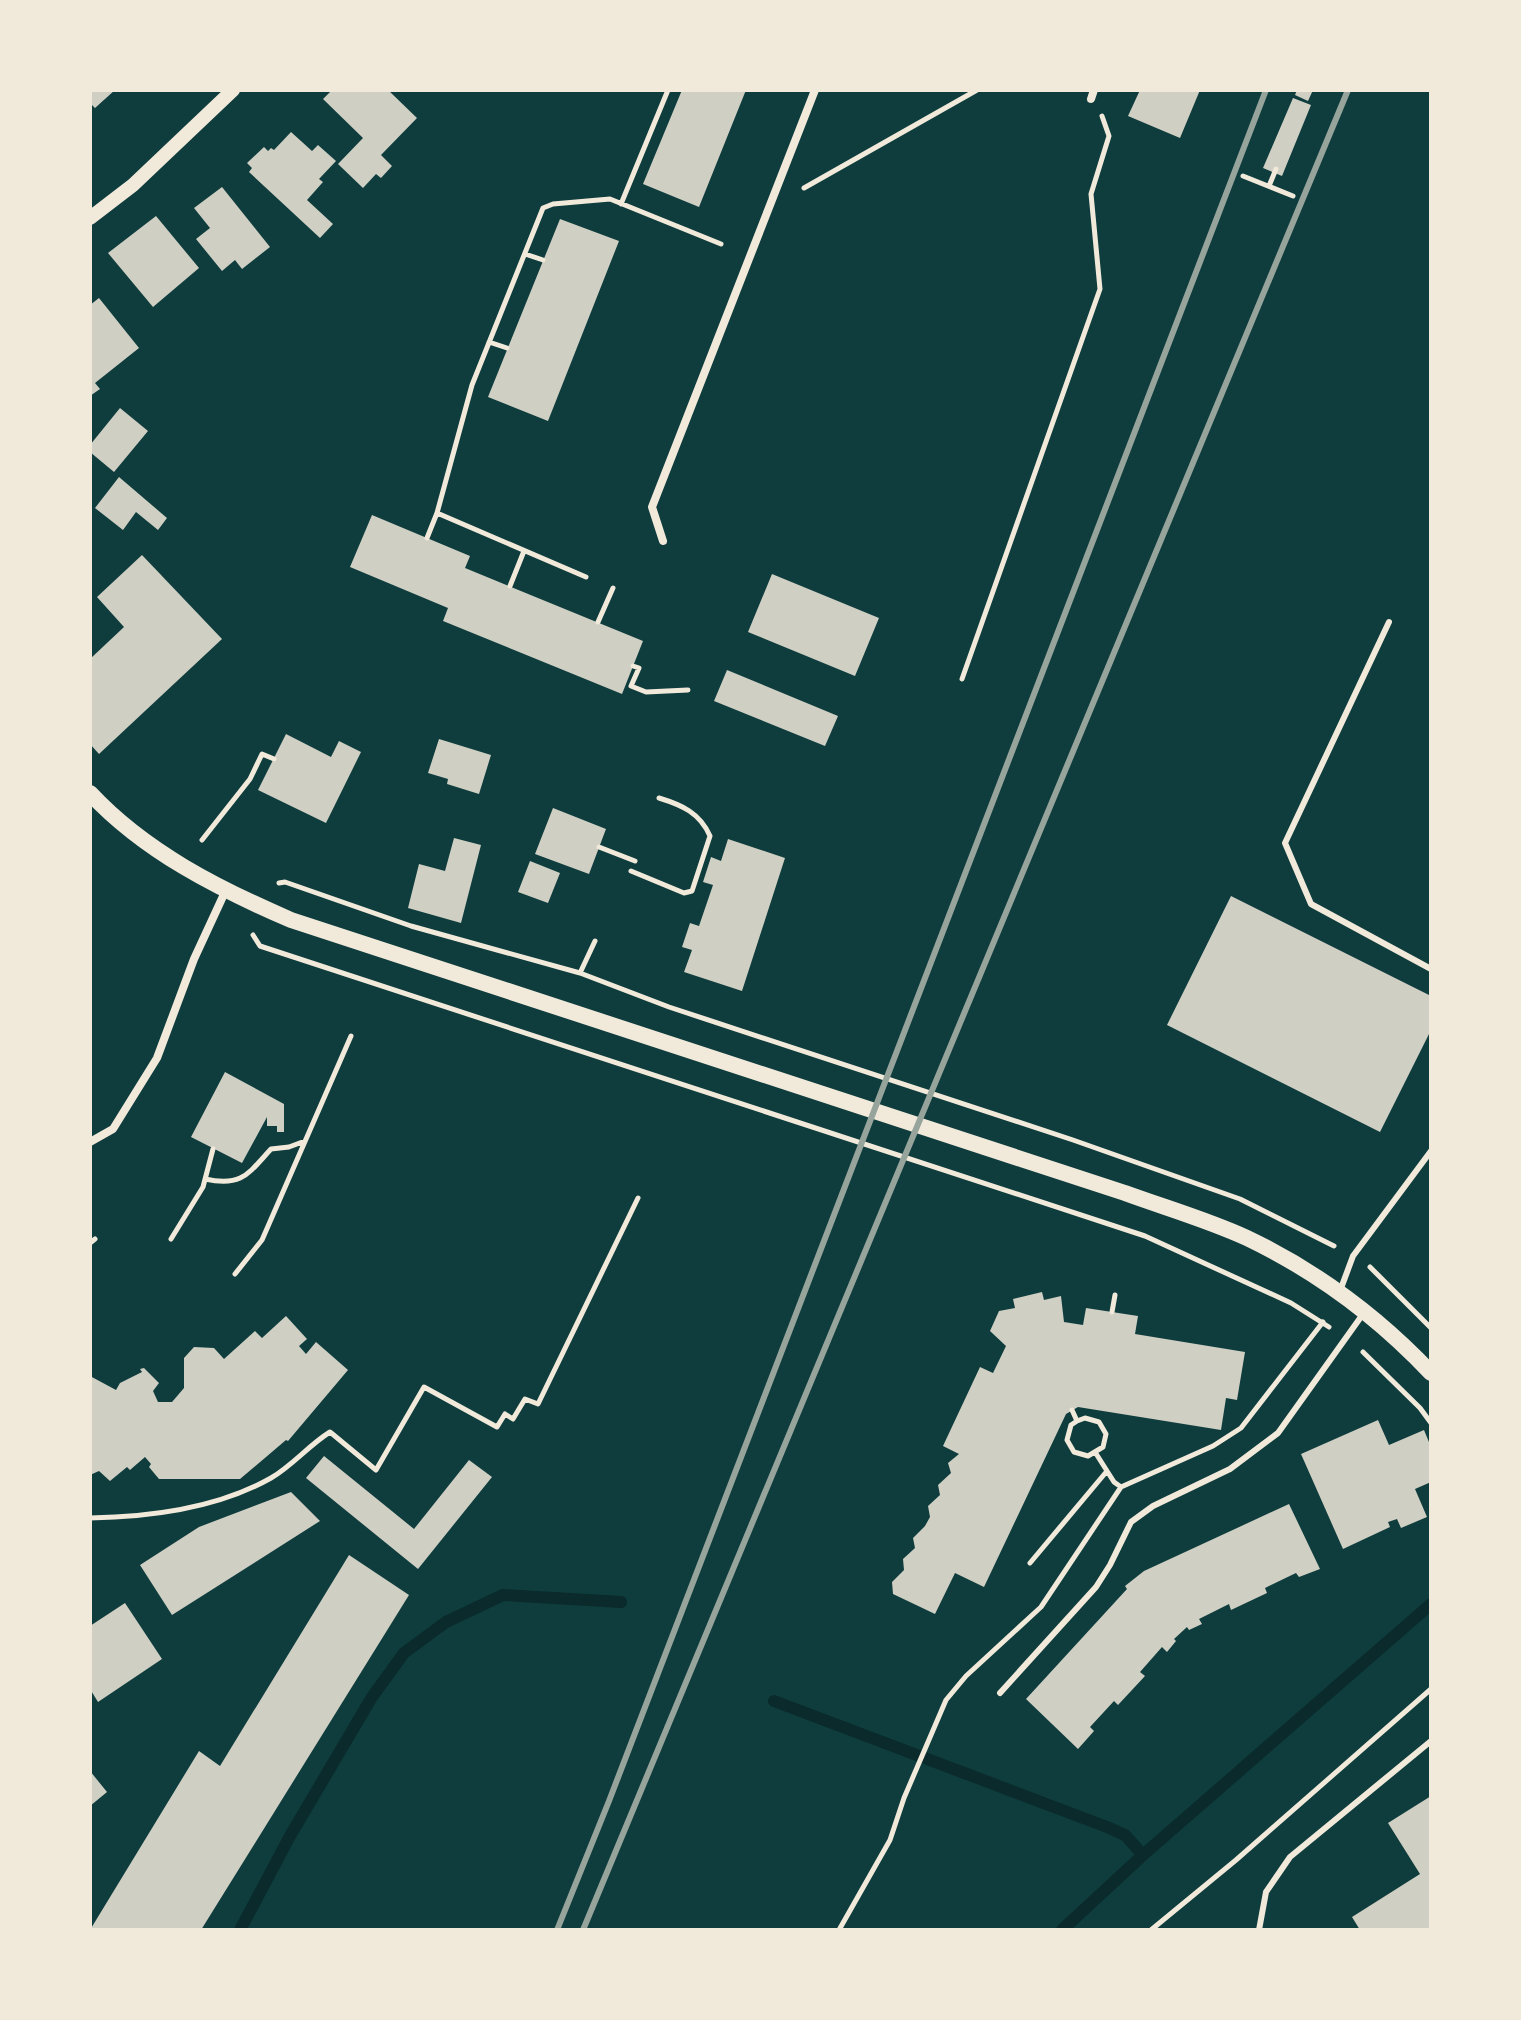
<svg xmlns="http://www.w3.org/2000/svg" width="1521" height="2020" font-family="Figtree,sans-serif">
<rect width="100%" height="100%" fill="#0f3d3e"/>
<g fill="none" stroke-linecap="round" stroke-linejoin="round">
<path stroke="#0a2a2b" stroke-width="12" d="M774 1701 1107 1827 1125 1835 1143 1855
M240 1930 290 1836 372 1697 404 1653 446 1622 503 1595 621 1602
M1062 1930 1143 1855 1431 1604"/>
</g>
<path fill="#cfcfc3" d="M90 90H115L95 108 90 103Z
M332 90H388L417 118 381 155 392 166 381 178 376 174 363 188 338 164 363 138 323 99Z
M682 90H746L699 207 643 184Z
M1140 90H1200L1180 138 1128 116Z
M1297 90H1313L1308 101 1295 95Z
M1293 98 1311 105 1282 176 1263 168Z
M291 132 312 151 318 145 336 161 319 179 323 182 307 200 333 224 320 238 249 172 252 168 247 163 264 147 268 151 271 148 274 150Z
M222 187 270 247 242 269 235 260 222 271 196 239 210 228 194 208Z
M156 216 199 268 153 307 108 253Z
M560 219 619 241 548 421 488 397Z
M99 298 139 348 95 383 100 389 90 396V305Z
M120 408 148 431 114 472 90 452V445Z
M119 477 167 518 158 530 136 512 123 530 95 508Z
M372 515 470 556 465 568 643 641 622 694 443 621 448 608 350 567Z
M142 555 222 639 99 754 90 744V659L124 627 97 597Z
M772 574 879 618 855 676 748 632Z
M727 670 838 716 825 746 714 701Z
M286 734 331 757 339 741 361 752 326 823 258 790Z
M439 739 491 755 479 794 447 784 448 779 428 773Z
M553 808 606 829 589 874 535 854Z
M454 838 481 845 461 923 408 908 419 864 445 871Z
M728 839 785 858 742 991 684 972 692 950 682 947 690 923 699 926 713 885 703 882 711 857 721 861Z
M530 861 560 873 548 903 518 892Z
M1231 896 1431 996V1030L1380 1132 1167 1025Z
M225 1072 284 1104V1132H277V1126H267V1117L242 1163 191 1137Z
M1042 1292 1044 1300 1061 1296 1064 1322 1083 1325 1086 1308 1138 1316 1135 1334 1245 1352 1237 1400 1226 1398 1221 1430 1078 1407 1066 1414 984 1587 955 1573 935 1614 893 1594 892 1582 904 1570 903 1559 915 1548 913 1538 925 1526 930 1517 928 1506 940 1495 938 1485 951 1473 948 1463 959 1454 943 1446 980 1367 993 1373 1006 1346 990 1331 999 1311 1015 1308 1013 1299Z
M286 1316 307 1339 299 1346 306 1354 316 1342 348 1370 288 1441 286 1440 240 1479H159L149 1467 151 1464 145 1457 130 1470 127 1467 110 1481 99 1471 90 1475V1376L116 1390 120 1383 142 1372 140 1369 144 1368 159 1383 153 1391 158 1402H172L184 1388V1358L194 1347 214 1348 224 1359 255 1331 262 1338Z
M1378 1420 1389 1445 1424 1430 1431 1447V1482L1415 1489 1427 1517 1401 1528 1397 1519 1388 1522 1390 1527 1343 1549 1301 1454Z
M324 1456 414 1529 469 1460 492 1477 418 1569 306 1478Z
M291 1492 320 1521 172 1615 140 1565 199 1527Z
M1289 1504 1320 1569 1299 1577 1296 1573 1265 1588 1267 1593 1231 1610 1229 1604 1199 1619 1202 1624 1189 1630 1187 1627 1174 1639 1176 1641 1167 1652 1162 1647 1140 1672 1145 1676 1118 1705 1114 1701 1090 1727 1094 1731 1078 1749 1026 1699 1127 1589 1125 1586 1144 1571Z
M349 1555 409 1595 201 1930H90L199 1751 220 1766Z
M125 1603 162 1659 98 1702 90 1689V1626Z
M90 1771 107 1792 90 1806Z
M1431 1796V1928L1360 1930 1352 1917 1420 1874 1388 1823Z"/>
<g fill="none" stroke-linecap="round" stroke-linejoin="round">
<path stroke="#f1e9da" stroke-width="5" d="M1243 176 1293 196
M1269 186 1276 169
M804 188 977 90
M621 204 668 90
M525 254 543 260
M489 342 507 348
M427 538 437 513
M586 577 437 513 472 385 543 208 553 204 610 199 721 244
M510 586 524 551
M598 622 613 588
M633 666 639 668 631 686 646 692 688 690
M962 679 1100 289 1091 194 1109 136 1102 116
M202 840 250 779 262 754 274 759
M599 847 635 861
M631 871 684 893 692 891 710 836C700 813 682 805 659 798
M279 883 285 882 411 926 580 973 669 1007 1073 1140 1240 1199 1334 1246
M253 935 260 946 1145 1236 1291 1303 1329 1327
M580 973 595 941
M205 1179C242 1187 248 1174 271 1149L289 1147 305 1141
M171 1239 203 1187 213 1149
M90 1243 95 1239
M1370 1267 1431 1328
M235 1274 262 1240 351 1036
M1112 1312 1115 1295
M1363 1352 1420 1408 1431 1423
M1072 1410 1077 1421 1071 1425 1067 1440 1074 1452 1088 1456 1103 1447 1106 1434 1099 1422 1085 1418 1077 1421
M1095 1452 1114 1482 1121 1487
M90 1518C150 1517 218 1508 271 1478 292 1466 309 1445 330 1432L376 1470 424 1387 497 1427 505 1414 513 1419 525 1399 538 1404 638 1198
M1030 1563 1107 1471
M839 1930 890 1840 904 1798 946 1700 966 1676 1041 1607 1121 1487 1213 1446 1241 1428 1323 1322
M1151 1930 1236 1860 1431 1689"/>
<path stroke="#f1e9da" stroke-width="6" d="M1389 622 1285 843 1311 904 1431 969
M1340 1291 1353 1256 1431 1151
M1000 1693 1096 1587 1110 1565 1131 1522 1153 1506 1230 1469 1278 1433 1363 1314
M1259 1930 1266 1892 1290 1857 1431 1741"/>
<path stroke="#f1e9da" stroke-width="8" d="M1091 99 1094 90
M663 541 652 507 815 90
M90 1142 113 1129 157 1058 194 959 225 892"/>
<path stroke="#f1e9da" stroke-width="14" d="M90 218 133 185 233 90"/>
<path stroke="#f1e9da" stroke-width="16" d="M90 793C145 852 219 889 291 920L1125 1193C1166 1208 1208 1220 1247 1238 1316 1271 1379 1318 1431 1373"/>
<path stroke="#97a49c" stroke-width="6" d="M557 1930 609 1801 1266 90
M583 1930 1348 90"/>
</g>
<rect width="1521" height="2020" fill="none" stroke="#f1e9da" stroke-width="184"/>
</svg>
